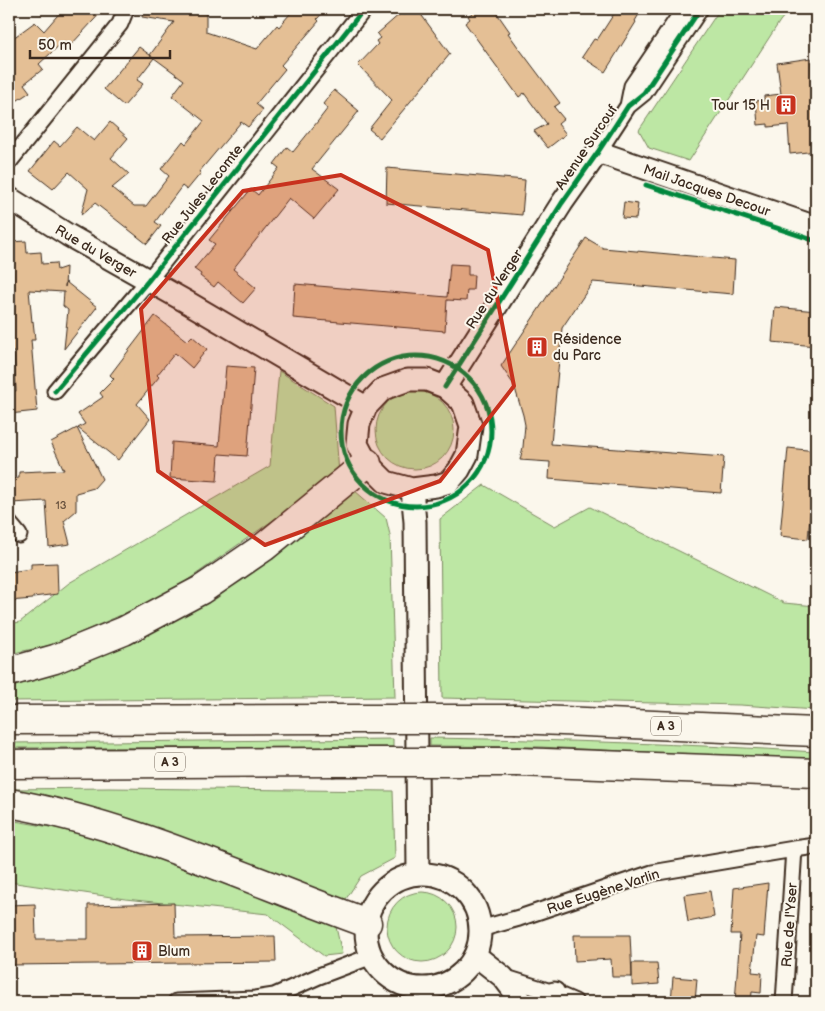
<svg xmlns="http://www.w3.org/2000/svg" width="825" height="1011" font-family="'Balsamiq Sans',sans-serif">
<rect width="100%" height="100%" fill="#fbf7ec"/>
<filter id="ink" filterUnits="userSpaceOnUse"><feTurbulence type="fractalNoise" baseFrequency=".02" numOctaves="2"/><feDisplacementMap in="SourceGraphic" scale="10" xChannelSelector="R" yChannelSelector="G"/><feConvolveMatrix kernelMatrix="1 2 1 2 8 2 1 2 1" color-interpolation-filters="sRGB"/></filter>
<g filter="url(#ink)">
<path fill="#bde7a4" stroke="#7c8861" d="M720 9H790L780 21 689 161 649 148 639 130Z
M279 371 334 406 339 474 165 596 52 645 9 654V624L20 622 69 583 270 466Z
M376 430a39 39 0 1 1 78 0a39 39 0 1 1-78 0Z
M484 485 555 526 590 507 784 603 816 606V710L740 705 442 698 440 519Z
M354 490 386 518 390 535 395 697 9 701V684L45 676 99 657 217 598 346 495Z
M430 738C559 740 688 744 816 752V760L540 747 430 746Z
M393 739V747L9 748V743Z
M109 788 393 791 395 858 361 876 344 902 104 818 10 789Z
M9 820 79 832 188 867 336 927 342 954 324 956 268 914 125 899 9 882Z
M387 927a35 35 0 1 1 70 0a35 35 0 1 1-70 0Z"/>
<path fill="#e4bf95" stroke="#3b2a1e" d="M63 9H104L70 46 64 41 39 64 43 69 24 84 30 92 9 106V41L35 22 44 31Z
M143 9H206V32L257 49 277 25 279 27 294 9H326L317 19 319 21 281 65 285 69 256 104 263 110 248 127 241 122 199 172 201 173 187 190 182 186 155 222 161 226 147 244 95 203 81 215 88 189 69 172 53 189 30 171 54 141 60 146 77 127 94 141 110 122 128 138 111 158 129 174 112 188 134 206H146L169 176 161 169 183 141 186 144 204 121 172 96 184 80 150 55 174 22 142 17Z
M412 9H417L450 54 380 138 369 129 392 100 358 65 378 44 376 41 380 38 377 34 401 13 403 15Z
M478 9H494L510 32 508 33 518 47 560 103 554 107 564 119 558 124 566 134 548 148 534 131 547 124 524 93 519 97 465 23 470 19 468 16Z
M617 9H642L635 21 636 22 605 72 582 57 594 39 597 40Z
M139 47 154 58 137 80 143 84 124 106 104 89Z
M811 58 816 109V151L790 154 788 125 768 127V124L758 125 756 101 764 100V96L781 94 777 63Z
M334 90 359 111 312 169 339 189 314 219 289 198 233 269 256 288 243 303 218 282 214 287 200 276 201 274 194 269 215 244 209 240 251 189 258 195 279 168 274 164 287 147 293 152 318 121 328 108 323 104Z
M387 168 525 180 522 215 386 203Z
M624 202 638 204 636 219 622 218Z
M586 238 603 248 735 260 733 294 593 282 562 328 551 444 724 457 721 493 549 479 550 462 520 460 523 447 525 425 523 415 514 385 501 366Z
M26 241 27 253 41 252 42 264 56 263 57 270 66 267 65 287 66 282 97 307 64 349 68 310 63 306 64 292 29 290 32 322 33 321 34 330 35 340H31L37 411 9 414V391H16L14 352H9V313L12 312 11 288H14L11 242Z
M450 264 468 265V275H474L473 290H467L466 301 447 300 445 331 293 318 295 284 447 297Z
M775 307 816 311V346L772 342Z
M155 316 187 341 192 336 207 349 192 368 175 353 157 375 159 377 137 404 150 419 118 460 78 428 85 424 78 414 103 397 100 393 114 379 110 375Z
M226 366 254 368 247 456 219 454 217 481 170 478 172 442 219 446Z
M77 428 102 479 94 488 76 493V511L64 521 70 544 49 547 46 501 11 503 9 479 19 478V472L64 470 51 442Z
M788 448 816 451 808 539 780 536Z
M57 563 58 594 33 597V599L9 601V572L31 569V564Z
M768 883 764 937 756 936 752 972 762 973 761 993 752 992 751 1002H735L740 934H731L734 888Z
M710 891 714 917 688 922 684 895Z
M174 903 175 937 275 936 276 962 9 965V905L35 904 36 939H88V905Z
M574 935H630L632 977H612L611 959 575 961Z
M632 963H657L659 984 632 986Z
M673 977 697 979 695 1002H671Z"/>
<g fill="none" stroke-linecap="round" stroke-linejoin="round">
<g stroke="#3b2a1e" stroke-width="19">
<path id="street" d="M628 106 632 86 684 9
M598 152 628 106 644 93 700 9
M9 162 120 24 126 9
M55 391 148 281 364 9
M9 523 19 535
M480 929 519 918 652 873 794 849 816 846
M503 977 554 993 575 1002
M427 987 428 1002
M176 1002 255 999 274 996 319 976 372 956
M784 1002 794 849"/>
</g>
<g stroke="#3b2a1e" stroke-width="25">
<path id="secondary" d="M9 198 68 235 187 302 366 407
M408 380H427L445 387 463 403 471 426 467 455 459 470 449 482 436 486 412 489 386 482 367 463 357 444 359 424 366 407 383 389Z
M445 387 562 203 598 152 816 227
M412 489 415 522 418 874
M366 931a57 57 0 1 1 114 0a57 57 0 1 1-114 0Z
M475 955 503 977 522 1002
M554 993 557 1002"/>
</g>
<g stroke="#3b2a1e" stroke-width="31">
<path id="highway" d="M9 672 55 659 124 631 201 590 264 547 367 463
M516 719 816 732
M9 720 330 719
M518 762 816 773
M9 764 332 762
M9 803C131 824 250 881 367 923"/>
</g>
<use href="#street" stroke="#fbf7ec" stroke-width="15"/>
<use href="#secondary" stroke="#fbf7ec" stroke-width="21"/>
<use href="#highway" stroke="#fbf7ec" stroke-width="28"/>
<g stroke="#3b2a1e" stroke-width="31" stroke-linecap="butt">
<path id="highway-bridge" d="M330 719H516
M332 762H518"/>
</g>
<use href="#highway-bridge" stroke="#fbf7ec" stroke-width="28"/>
<g stroke="#fbf7ec" stroke-width="8">
<path id="cycleway" d="M646 185 816 241
M341 431a75 75 0 1 1 150 0a75 75 0 1 1-150 0Z
M445 387 562 203 598 152 628 106 644 93 700 9
M55 391 148 281 364 9"/>
</g>
<use href="#cycleway" stroke="#00873e" stroke-width="5"/>
</g>
</g>
<path fill="#c8321e" fill-opacity="0.2" stroke="#c8321e" stroke-width="4" stroke-linejoin="round" d="M341 175 488 250 514 386 440 481 265 545 158 471 141 309 243 191Z"/>
<defs>
<g id="building-square" transform="scale(1.125)"><rect x="-9" y="-9" width="18" height="18" rx="4" fill="#c8321e" stroke="#fbf7ec"/><path d="M-4-6H4V6H1V3H-1V6H-4ZM-2.5-4.3h1.7v1.8h-1.7ZM.8-4.3h1.7v1.8H.8ZM-2.5-1h1.7V.8h-1.7ZM.8-1h1.7V.8H.8Z" fill="#fff"/></g>
</defs>
<g fill-rule="evenodd">
<use href="#building-square" x="786" y="105"/>
<use href="#building-square" x="537" y="347"/>
<use href="#building-square" x="142" y="951"/>
</g>
<g text-anchor="middle" stroke-width="4" stroke-linejoin="round" paint-order="stroke">
<g font-size="11" fill="#654f3c">
<text x="61" y="509">13</text>
</g>
<g fill="#fbf7ec" stroke="#75685c" stroke-width="1">
<rect x="651" y="716.5" width="30" height="19" rx="4"/>
<rect x="155" y="752.5" width="30" height="19" rx="4"/>
</g>
<g font-size="12" font-weight="bold" fill="#3b2a1e">
<text x="666" y="730">A 3</text>
<text x="170" y="766">A 3</text>
</g>
<g font-size="14" fill="#3b2a1e" stroke="#fbf7ec" text-anchor="start">
<text x="770" y="110" text-anchor="end">Tour 15 H</text>
<text x="553" y="344">Résidence<tspan x="553" dy="16">du Parc</tspan></text>
<text x="158" y="956">Blum</text>
</g>
<g font-size="14" fill="#3b2a1e" stroke="#fbf7ec">
<text transform="translate(586 147) rotate(-56)" y="5">Avenue Surcouf</text>
<text transform="translate(707 190) rotate(19)" y="5">Mail Jacques Decour</text>
<text transform="translate(202 194) rotate(-52)" y="5">Rue Jules Lecomte</text>
<text transform="translate(96 251) rotate(30)" y="5">Rue du Verger</text>
<text transform="translate(494 289) rotate(-57)" y="5">Rue du Verger</text>
<text transform="translate(603 891) rotate(-18)" y="5">Rue Eugène Varlin</text>
<text transform="translate(789 925) rotate(-86)" y="5">Rue de l'Yser</text>
</g>
</g>
<rect width="825" height="1011" fill="none" stroke="#fbf7ec" stroke-width="30"/>
<rect x="15" y="15" width="795" height="981" fill="none" stroke="#3b2a1e" stroke-width="2" filter="url(#ink)"/>
<path d="M30 50v8h140v-8" fill="none" stroke="#3b2a1e" stroke-width="2.5"/>
<text x="38" y="50" font-size="15" fill="#3b2a1e" stroke="#fbf7ec" stroke-width="4" paint-order="stroke">50 m</text>
</svg>
